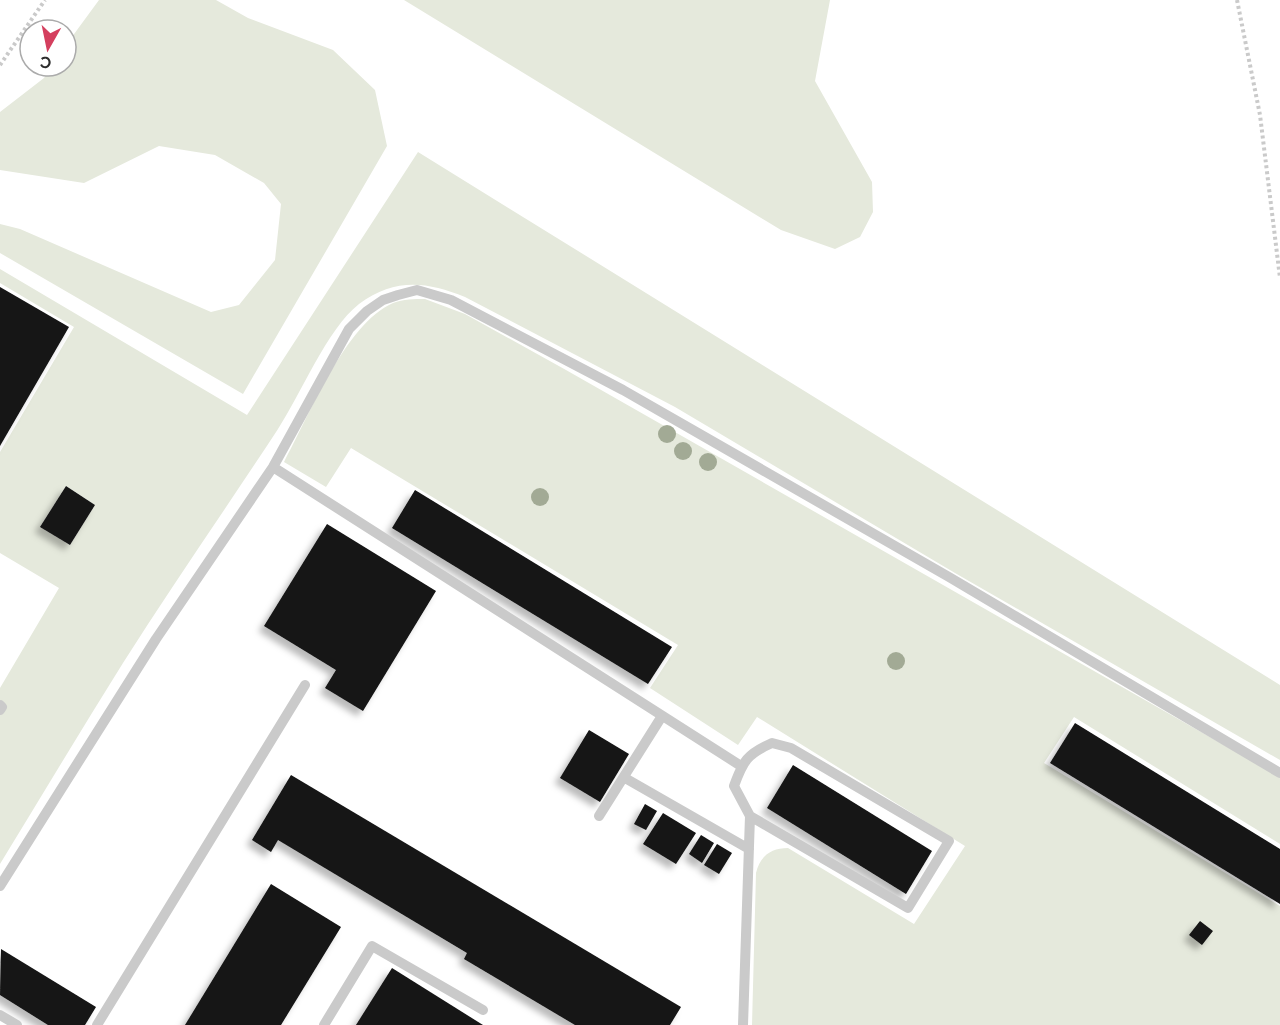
<svg xmlns="http://www.w3.org/2000/svg" width="1280" height="1025" font-family="Raleway,sans-serif">
<defs>
<filter id="shadow"><feDropShadow dx="-5.5" dy="5.5" stdDeviation="3" flood-color="#0004"/></filter>
</defs>
<rect width="100%" height="100%" fill="#fff"/>
<path fill="#e5e9dc" fill-rule="evenodd" d="M99 0H216L248 18 333 50 375 90 387 146 243 394 0 253V224L20 229 211 312 239 305 275 260 281 204 264 183 215 155 159 146 84 183 0 170V112L44 78 52 66H66V45Z
M404 0H830L815 81 872 182 873 212 860 237 835 249 781 230Z
M418 152 1280 685V760L955 573 675 407 465 297C426 281 394 278 359 304 327 329 301 394 278 429 227 507 173 584 123 663 81 730 41 797 0 864V688L59 588 0 553V452L74 327 0 283V269L247 415ZM66 486 95 505 70 545 40 527Z
M425 299 465 314 566 370 1280 777V844L1074 717 1044 763 1280 906V1025H752L756 873C760 856 771 848 788 848L914 924 965 846 757 717 738 745 650 688 678 645 351 448 326 487 284 462C309 416 345 324 393 303 403 299 415 299 425 299Z"/>
<path fill="#141414" filter="url(#shadow)" d="M0 287 69 327 0 446Z
M66 486 95 505 70 545 40 527Z
M415 490 672 647 648 684 392 528Z
M327 524 436 591 363 711 325 688 336 670 264 626Z
M1075 723 1280 849V904L1050 763Z
M589 730 629 754 600 802 560 778Z
M793 765 932 851 906 894 767 808Z
M291 775 681 1007 670 1025H575L464 959 467 953 278 840 271 852 252 840Z
M645 804 657 811 646 830 634 824Z
M663 813 696 833 676 864 643 844Z
M701 835 714 843 702 863 689 854Z
M717 844 732 853 719 874 704 865Z
M271 884 341 927 281 1025H185Z
M1200 921 1213 931 1202 945 1189 935Z
M1 949 96 1007 85 1025H48L0 995Z
M392 968 483 1025H356Z"/>
<g fill="none" stroke-linecap="round" stroke-linejoin="round">
<path stroke="#cacaca" stroke-width="4" stroke-dasharray="3 3" stroke-linecap="butt" d="M1237 0 1260 115 1280 278
M0 65 45 0"/>
<path stroke="#cacaca" stroke-width="10" d="M273 467 741 766
M0 705 2 707 0 710
M625 778 749 849
M599 816 662 716
M0 886 156 639 273 467 349 329 367 311 383 300 398 295 417 290 451 300 623 390 949 577 1280 773
M0 1015 17 1025
M97 1025 305 685
M324 1025 372 946 483 1010
M743 1025 750 816 734 786C743 761 747 754 772 743L791 748 949 841 908 908 750 816"/>
</g>
<g fill="#a2aa95">
<circle cx="667" cy="434" r="9"/>
<circle cx="683" cy="451" r="9"/>
<circle cx="708" cy="462" r="9"/>
<circle cx="540" cy="497" r="9"/>
<circle cx="896" cy="661" r="9"/>
</g>
<g transform="translate(48 48) rotate(189)"><circle r="28" fill="#ffffff" stroke="#ababab" stroke-width="1.5"/>
<path d="M0-4.5L10 22L0 15L-10 22Z" fill="#d43f5e"/>
<text y="-9" font-size="16" font-weight="bold" text-anchor="middle" fill="#2d2d2d">С</text>
</g>
</svg>
